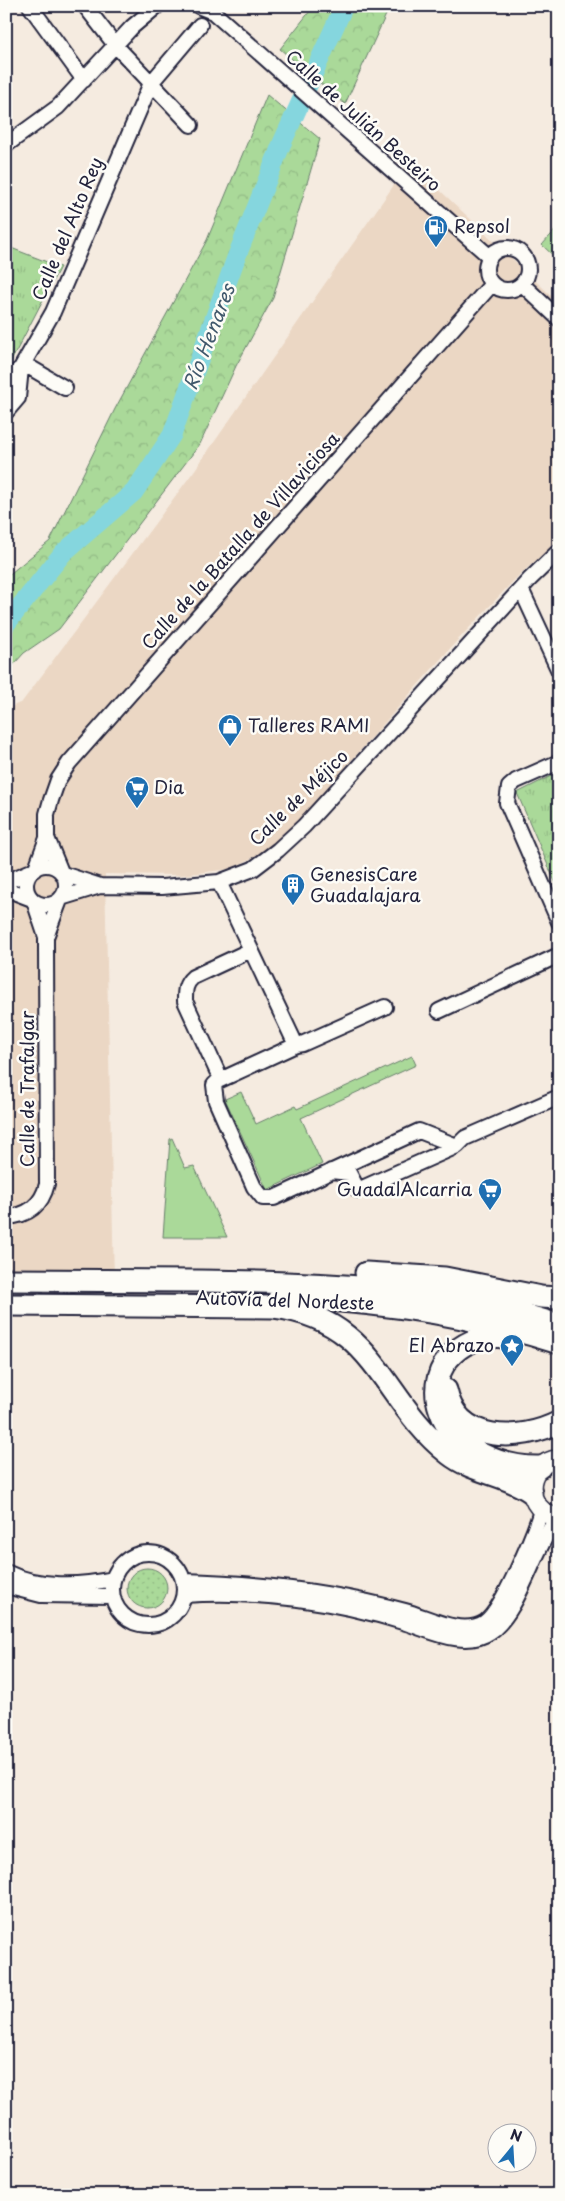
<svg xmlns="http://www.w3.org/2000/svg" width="565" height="2201" font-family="'Playpen Sans',sans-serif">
<defs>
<pattern id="grass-dots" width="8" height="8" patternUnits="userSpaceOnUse" patternTransform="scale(1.25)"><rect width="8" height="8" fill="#aad999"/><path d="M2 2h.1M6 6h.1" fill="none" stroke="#92ba85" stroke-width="1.8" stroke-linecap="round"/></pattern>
<pattern id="forest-crowns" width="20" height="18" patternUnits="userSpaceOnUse" patternTransform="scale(1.25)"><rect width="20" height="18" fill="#aad999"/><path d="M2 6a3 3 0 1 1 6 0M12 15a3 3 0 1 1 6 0" fill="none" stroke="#92ba85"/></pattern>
<pattern id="park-tufts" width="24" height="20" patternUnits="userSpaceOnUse" patternTransform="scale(1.25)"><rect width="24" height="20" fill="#aad999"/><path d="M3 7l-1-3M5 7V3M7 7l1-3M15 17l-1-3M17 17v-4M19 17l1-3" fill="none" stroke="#92ba85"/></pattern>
</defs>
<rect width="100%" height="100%" fill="#f5ebe0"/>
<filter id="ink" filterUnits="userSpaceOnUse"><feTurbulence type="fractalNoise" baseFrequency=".02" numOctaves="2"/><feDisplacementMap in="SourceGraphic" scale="10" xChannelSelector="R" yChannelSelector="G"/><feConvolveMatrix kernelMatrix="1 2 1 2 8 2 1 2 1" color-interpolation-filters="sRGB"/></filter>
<g filter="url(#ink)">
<path fill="#ebd7c4" d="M410 162 559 303V541L520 574 454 644 284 837 258 855 230 869 182 875 105 874 114 1280H6V709L22 702 194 471Z"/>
<path fill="url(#grass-dots)" stroke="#667e6a" d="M127 1588a20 20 0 1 1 40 0a20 20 0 1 1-40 0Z"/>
<path fill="url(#forest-crowns)" stroke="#667e6a" d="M314 6H390L345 104 280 49Z
M267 95 320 139 273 298 236 366 200 444 59 629 24 653 6 673V577L50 541 115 409 207 240Z"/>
<path fill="url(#park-tufts)" stroke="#667e6a" d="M6 246 60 267 6 371Z
M559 772V891L517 793Z"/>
<path fill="#aad999" stroke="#667e6a" d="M559 226V261L542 245Z
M412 1056 416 1065 301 1118 322 1164 267 1190 225 1099 241 1092 256 1124 295 1106 297 1109Z
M172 1138 185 1168 194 1166 227 1237H163L170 1139Z"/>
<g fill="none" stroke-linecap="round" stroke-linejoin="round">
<path stroke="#85d6de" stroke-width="19" d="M6 624 63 553 134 492 172 435 236 258 282 143 344 6"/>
<g stroke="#22223b" stroke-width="18">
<path id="minor" d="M30 6 84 80
M85 6 116 46 191 125
M198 6 213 12 490 257
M6 145 58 107 132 27 157 6
M486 269a21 21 0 1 1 42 0a21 21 0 1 1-42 0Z
M522 284 559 319
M6 380 21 368 53 312 151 83 200 25
M6 412 18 398 21 368H31L65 388
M521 589 559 671
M559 762 516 781 509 787 507 803 559 922
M47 838 61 872
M26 885a20 20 0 1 1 40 0a20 20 0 1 1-40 0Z
M36 868 47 838V814L51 800 58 780 69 763 492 284
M63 874 100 886 162 887 219 882 253 869 278 850 304 826 530 579 559 551
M6 882 34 870
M219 882 296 1045
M6 889 32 899
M61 898 100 886
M34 901 46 937
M385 1007 302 1044 296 1045 218 1081 214 1085 216 1101 254 1187 263 1198H274L419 1131 457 1146 465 1138 559 1097
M439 1011 559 955
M217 1071 185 1001C185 990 185 984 193 977L251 950
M331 1171 349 1173 358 1190 457 1146
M6 1217C28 1216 42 1205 47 1184L46 945V937L60 900
M112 1589a36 36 0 1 1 72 0a36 36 0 1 1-72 0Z
M6 1572C38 1588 80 1586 113 1579
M184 1581C259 1583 332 1591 405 1611 428 1617 462 1637 485 1622 502 1610 535 1532 541 1510
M6 1586 41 1595 112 1596
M184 1595C258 1590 336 1601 406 1623 432 1631 465 1649 490 1632 519 1613 534 1548 557 1518"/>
</g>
<g stroke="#22223b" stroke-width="21">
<path id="major" d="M559 1459C522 1463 523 1512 559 1518"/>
</g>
<g stroke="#22223b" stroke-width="25">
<path id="highway" d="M366 1273 445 1278 541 1297 559 1298
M6 1280C71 1280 135 1281 199 1281 323 1282 440 1287 559 1325
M279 1298C375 1300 467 1314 559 1343
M6 1305 274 1307C378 1320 380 1400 449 1454 473 1473 506 1474 531 1492
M510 1338C468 1329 424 1364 440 1410 453 1449 502 1468 540 1467
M446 1390C457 1444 520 1442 559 1422"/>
</g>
<use href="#minor" stroke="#fdfcf7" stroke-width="14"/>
<use href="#major" stroke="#fdfcf7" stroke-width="18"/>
<use href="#highway" stroke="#fdfcf7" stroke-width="21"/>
</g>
</g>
<defs>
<g id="fuel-pin" transform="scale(1.25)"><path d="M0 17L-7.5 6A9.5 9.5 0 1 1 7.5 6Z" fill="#1f6fb2" stroke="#fdfcf7"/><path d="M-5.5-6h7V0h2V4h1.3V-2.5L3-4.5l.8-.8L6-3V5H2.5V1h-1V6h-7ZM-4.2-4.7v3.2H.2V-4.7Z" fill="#fff"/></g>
<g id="shop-pin" transform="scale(1.25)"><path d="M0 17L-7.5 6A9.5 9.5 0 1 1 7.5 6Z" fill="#1f6fb2" stroke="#fdfcf7"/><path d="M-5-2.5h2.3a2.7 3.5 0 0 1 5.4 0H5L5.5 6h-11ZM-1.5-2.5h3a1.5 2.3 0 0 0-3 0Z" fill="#fff"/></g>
<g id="supermarket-pin" transform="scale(1.25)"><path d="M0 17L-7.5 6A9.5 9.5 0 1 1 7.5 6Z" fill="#1f6fb2" stroke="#fdfcf7"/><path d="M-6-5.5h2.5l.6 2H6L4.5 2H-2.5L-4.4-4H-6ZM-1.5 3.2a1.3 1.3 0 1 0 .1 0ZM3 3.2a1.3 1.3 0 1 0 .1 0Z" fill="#fff"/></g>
<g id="building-pin" transform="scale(1.25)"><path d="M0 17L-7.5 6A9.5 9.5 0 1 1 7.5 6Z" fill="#1f6fb2" stroke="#fdfcf7"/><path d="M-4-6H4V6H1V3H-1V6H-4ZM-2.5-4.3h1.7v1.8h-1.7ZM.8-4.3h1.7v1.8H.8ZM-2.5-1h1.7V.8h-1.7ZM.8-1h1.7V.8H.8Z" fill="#fff"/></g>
<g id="sight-pin" transform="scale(1.25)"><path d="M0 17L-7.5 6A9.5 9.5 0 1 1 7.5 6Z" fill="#1f6fb2" stroke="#fdfcf7"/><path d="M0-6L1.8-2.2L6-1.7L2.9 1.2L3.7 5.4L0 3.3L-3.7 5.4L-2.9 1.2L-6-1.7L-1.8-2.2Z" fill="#fff"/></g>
</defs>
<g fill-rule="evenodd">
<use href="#fuel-pin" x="436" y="227"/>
<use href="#shop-pin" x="230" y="726"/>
<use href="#supermarket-pin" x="137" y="788"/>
<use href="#building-pin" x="293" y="885"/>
<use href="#supermarket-pin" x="490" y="1190"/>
<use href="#sight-pin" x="512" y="1346"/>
</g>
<g text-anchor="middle" stroke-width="5" stroke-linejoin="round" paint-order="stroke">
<g font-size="18" fill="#22223b" stroke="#fdfcf7">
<text transform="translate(363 121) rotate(42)" y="6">Calle de Julián Besteiro</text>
<text transform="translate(68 229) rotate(-67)" y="6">Calle del Alto Rey</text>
<text transform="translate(241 541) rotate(-48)" y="6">Calle de la Batalla de Villaviciosa</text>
<text transform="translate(299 798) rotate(-44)" y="6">Calle de Méjico</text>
<text transform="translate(28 1089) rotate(-90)" y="6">Calle de Trafalgar</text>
<text transform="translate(285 1301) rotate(2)" y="6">Autovía del Nordeste</text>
</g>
<g font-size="18" fill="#22223b" stroke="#fdfcf7" text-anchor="start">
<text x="454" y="233">Repsol</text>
<text x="248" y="732">Talleres RAMI</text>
<text x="154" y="794">Dia</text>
<text x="310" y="881">GenesisCare<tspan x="310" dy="21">Guadalajara</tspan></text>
<text x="472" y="1196" text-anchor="end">GuadalAlcarria</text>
<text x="494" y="1352" text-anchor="end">El Abrazo</text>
</g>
<g font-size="19" font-style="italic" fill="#40586c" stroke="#fdfcf7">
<text transform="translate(209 337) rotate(-69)" y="7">Río Henares</text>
</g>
</g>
<rect width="565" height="2201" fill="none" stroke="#fdfcf7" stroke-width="25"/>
<rect x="12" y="12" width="540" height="2176" fill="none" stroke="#22223b" stroke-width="2" filter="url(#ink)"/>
<g transform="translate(512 2148) rotate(18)"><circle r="24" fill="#fdfcf7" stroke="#a5a5ac"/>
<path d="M0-4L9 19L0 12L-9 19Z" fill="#1f6fb2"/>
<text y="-8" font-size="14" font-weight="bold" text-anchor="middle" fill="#22223b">N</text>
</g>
</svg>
